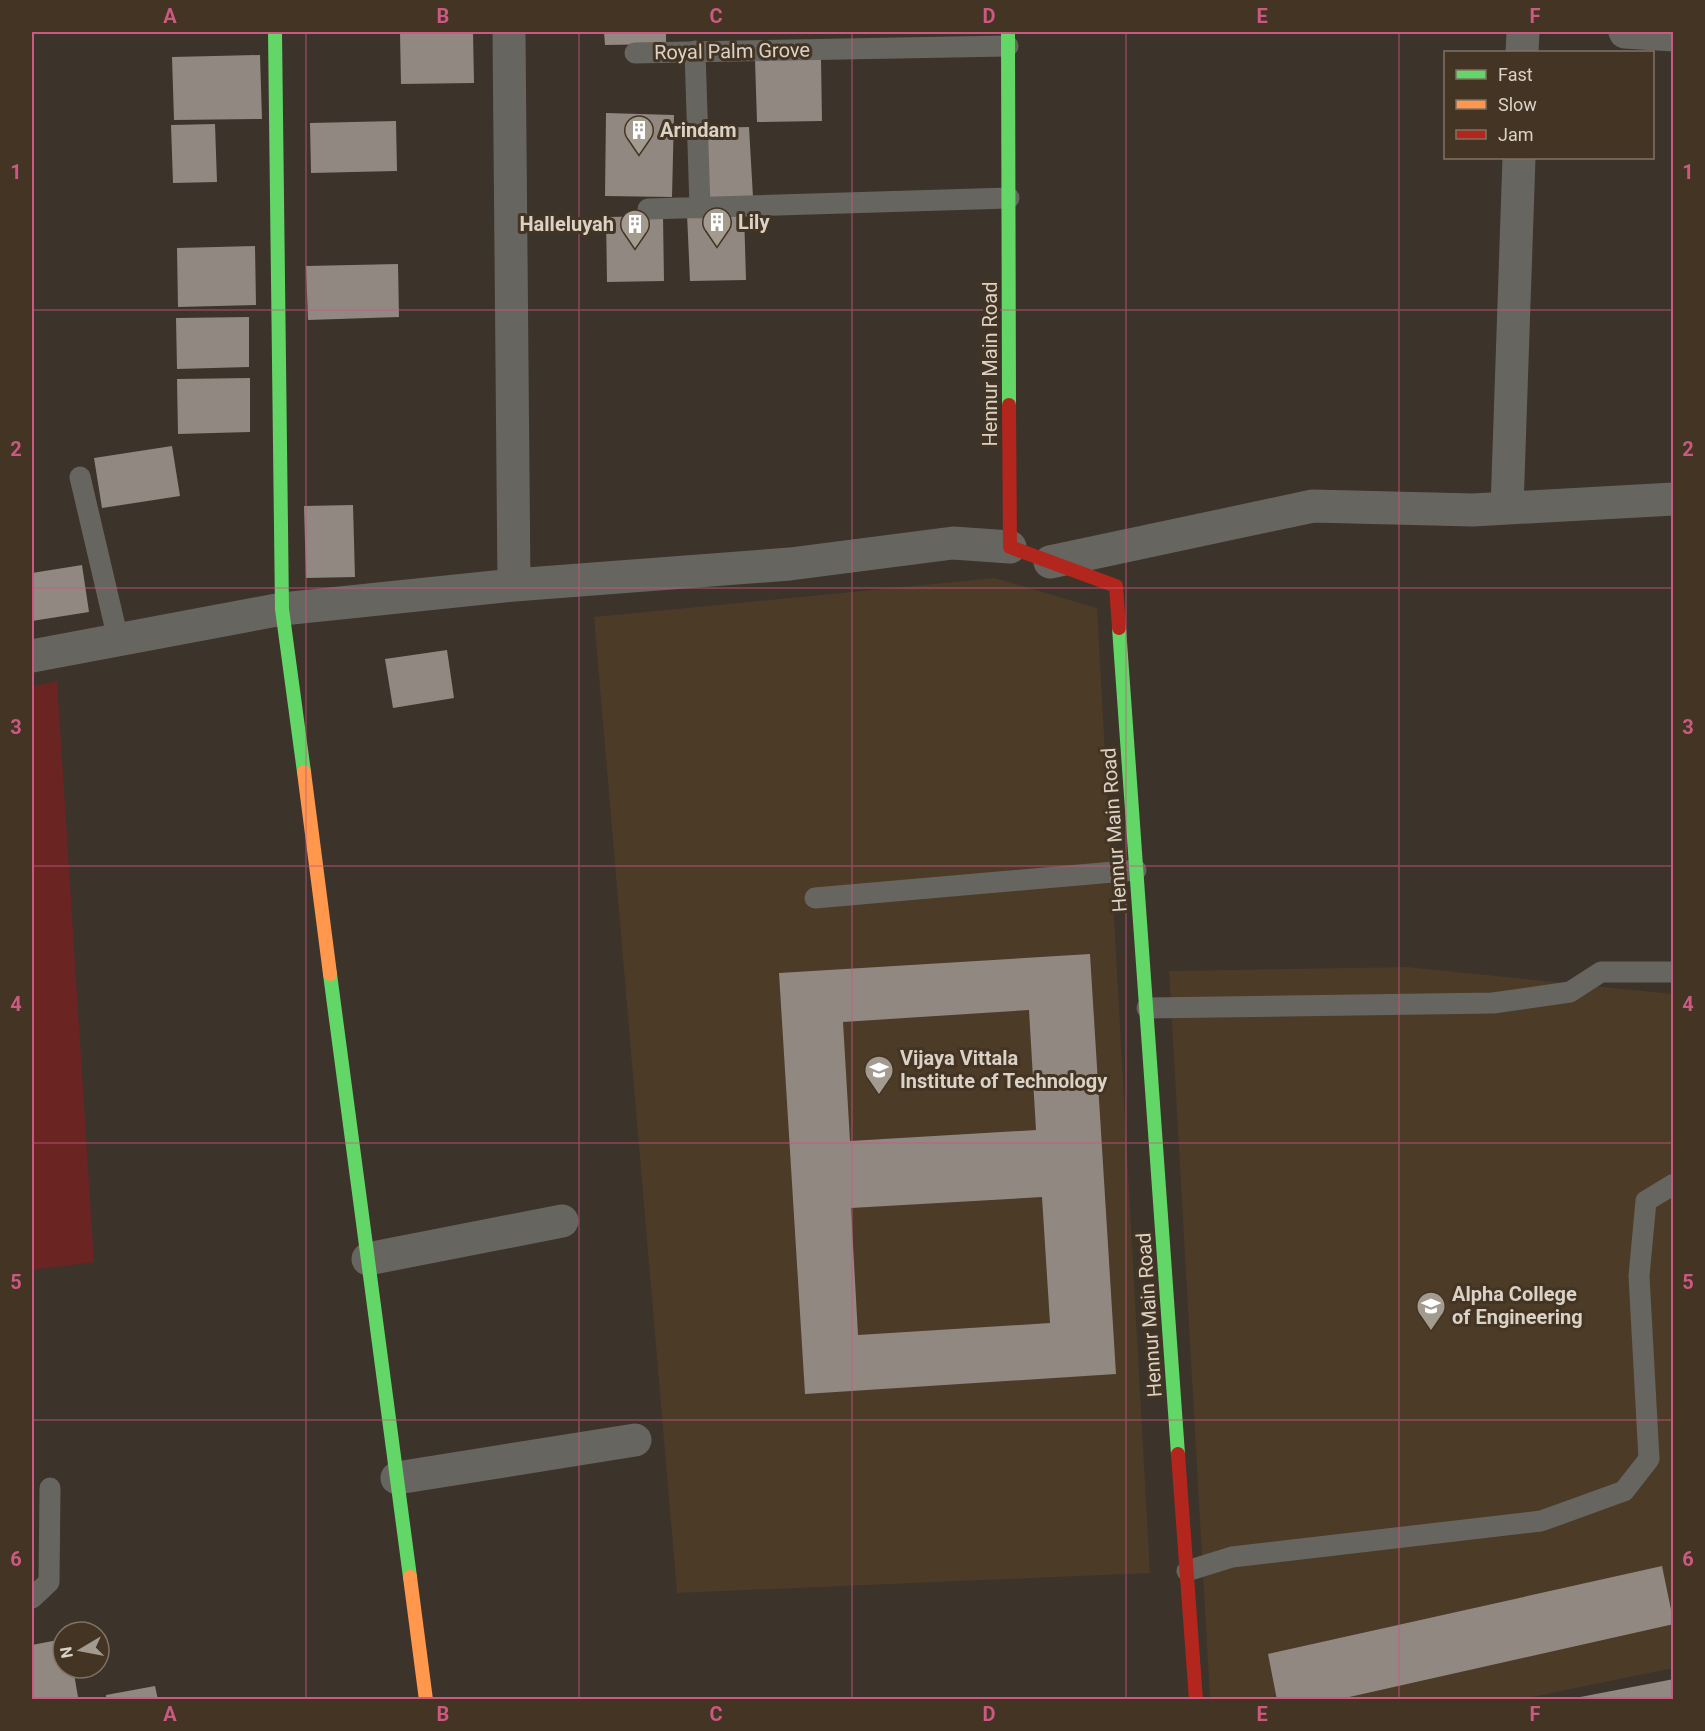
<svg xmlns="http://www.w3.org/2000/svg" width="1705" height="1731" font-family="Roboto,sans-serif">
<rect width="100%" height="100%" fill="#3c332a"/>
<path fill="#4c3b26" d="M995 578 1097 608 1150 1573 677 1593 594 617Z
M1407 967 1673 994V1668L1523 1699H1210L1169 971Z"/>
<path fill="#6a2523" d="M57 681 94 1262 32 1270V687Z"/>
<path fill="#918881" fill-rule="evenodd" d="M473 32 474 83 401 84 400 33Z
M604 32H666V44L605 45Z
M790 32H850V34H790Z
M260 55 262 119 174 120 172 57Z
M821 59 822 121 757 122 755 60Z
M606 113 674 115 672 197 605 196Z
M396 121 397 171 311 173 310 123Z
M215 124 217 182 173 183 171 125Z
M749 127 753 197 707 199 705 128Z
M744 212 746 280 690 281 687 214Z
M663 216 664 281 607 282 606 217Z
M255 246 256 305 178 307 177 248Z
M398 264 399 317 308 320 306 266Z
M249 317V367L177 369 176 318Z
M250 378V432L178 434 177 379Z
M172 446 180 496 102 508 94 458Z
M353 505 355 577 306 578 304 506Z
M82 565 89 612 32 621V573Z
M447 650 454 698 393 708 385 659Z
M1090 954 1116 1374 805 1394 779 973ZM1029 1010 1036 1130 850 1141 843 1022ZM1042 1197 1050 1323 858 1335 851 1208Z
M1662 1566 1674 1624 1336 1700H1277L1268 1654Z
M63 1639V1668H73L78 1697 32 1700V1645Z
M1674 1679V1700H1575V1698Z
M155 1686 158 1700H106V1695Z"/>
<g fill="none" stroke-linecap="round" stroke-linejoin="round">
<path stroke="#676560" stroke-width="21" d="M695 51 700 208
M635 53 1008 46
M648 209 1009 198
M80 477 118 639
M815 898 1136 870
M1147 1008 1493 1003 1570 992 1601 972H1674
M1187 1571 1232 1557 1541 1521 1624 1491 1649 1459 1639 1276 1646 1201 1674 1184
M32 1598 49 1582 50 1488"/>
<path stroke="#676560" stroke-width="33" d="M509 32 514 585
M1625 32 1674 35
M1522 52 1523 32
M1507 508 1519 158
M1050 562 1313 506 1473 510 1674 499
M32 656 282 609 514 585 790 564 953 543 1010 547
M368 1259 562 1221
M397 1478 635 1440"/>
<path stroke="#63d668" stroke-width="14" d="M275 32 282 609 304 772
M1008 32 1009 405
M1119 628 1178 1454
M330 974 410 1577"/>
<path stroke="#ff974d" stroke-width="14" d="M304 772 330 974
M410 1577 426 1700"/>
<path stroke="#b3261e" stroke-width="14" d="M1009 405 1010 547 1116 586 1119 628
M1178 1454 1196 1700"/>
</g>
<path fill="none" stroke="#cb5981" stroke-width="1.5" stroke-opacity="0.55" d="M306 32V1700M579 32V1700M852 32V1700M1126 32V1700M1399 32V1700M32 310H1674M32 588H1674M32 866H1674M32 1143H1674M32 1420H1674"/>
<defs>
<g id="building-pin" transform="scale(1.5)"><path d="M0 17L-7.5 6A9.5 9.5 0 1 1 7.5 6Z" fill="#a39a90" stroke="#433423"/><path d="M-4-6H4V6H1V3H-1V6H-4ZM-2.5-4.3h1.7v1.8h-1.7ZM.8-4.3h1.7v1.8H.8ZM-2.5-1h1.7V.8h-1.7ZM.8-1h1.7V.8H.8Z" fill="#fff"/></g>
<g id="university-pin" transform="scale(1.5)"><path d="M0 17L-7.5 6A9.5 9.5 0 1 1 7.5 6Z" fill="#a39a90" stroke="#433423"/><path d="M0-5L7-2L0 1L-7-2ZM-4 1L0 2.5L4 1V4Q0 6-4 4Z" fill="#fff"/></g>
</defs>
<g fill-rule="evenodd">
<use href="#building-pin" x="639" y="130"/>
<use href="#building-pin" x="717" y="222"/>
<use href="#building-pin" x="635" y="224"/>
<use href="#university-pin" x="879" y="1070"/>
<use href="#university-pin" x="1431" y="1306"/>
</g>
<g text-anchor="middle" stroke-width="6" stroke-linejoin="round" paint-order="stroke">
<g font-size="20" fill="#dbd2c7" stroke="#433423">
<text transform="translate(732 51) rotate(-1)" y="7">Royal Palm Grove</text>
<text transform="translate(990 364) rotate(-90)" y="7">Hennur Main Road</text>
<text transform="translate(1114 830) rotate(-94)" y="7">Hennur Main Road</text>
<text transform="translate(1149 1315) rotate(-94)" y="7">Hennur Main Road</text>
</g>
<g font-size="20" font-weight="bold" fill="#dbd2c7" stroke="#433423" text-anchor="start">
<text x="660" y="137">Arindam</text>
<text x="738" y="229">Lily</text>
<text x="614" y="231" text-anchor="end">Halleluyah</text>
<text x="900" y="1065">Vijaya Vittala<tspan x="900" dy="23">Institute of Technology</tspan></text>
<text x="1452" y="1301">Alpha College<tspan x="1452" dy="23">of Engineering</tspan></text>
</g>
</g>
<rect width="1705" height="1731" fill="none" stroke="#433423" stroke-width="66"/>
<rect x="1444" y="51" width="210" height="108" fill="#433423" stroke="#807365" stroke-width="1.5"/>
<rect x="1456" y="70" width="30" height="9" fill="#63d668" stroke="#807365" stroke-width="1.5"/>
<text x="1498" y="81" font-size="18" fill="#dbd2c7">Fast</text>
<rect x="1456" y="100" width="30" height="9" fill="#ff974d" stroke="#807365" stroke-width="1.5"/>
<text x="1498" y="111" font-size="18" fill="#dbd2c7">Slow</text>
<rect x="1456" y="130" width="30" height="9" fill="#b3261e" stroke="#807365" stroke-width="1.5"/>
<text x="1498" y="141" font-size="18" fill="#dbd2c7">Jam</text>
<g transform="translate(81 1650) rotate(260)"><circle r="28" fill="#433423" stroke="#807365" stroke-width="1.5"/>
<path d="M0-4.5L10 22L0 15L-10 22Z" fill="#a39a90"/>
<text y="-9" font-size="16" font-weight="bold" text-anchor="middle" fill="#dbd2c7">N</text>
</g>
<rect x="33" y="33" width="1639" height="1665" fill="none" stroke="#cb5981" stroke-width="2"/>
<g font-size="20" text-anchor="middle" font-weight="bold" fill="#cb5981">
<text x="170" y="23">A</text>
<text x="443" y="23">B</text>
<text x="716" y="23">C</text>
<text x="989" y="23">D</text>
<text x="1262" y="23">E</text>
<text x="1535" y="23">F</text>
<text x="16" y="179">1</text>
<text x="1688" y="179">1</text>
<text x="16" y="456">2</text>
<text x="1688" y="456">2</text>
<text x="16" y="734">3</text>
<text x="1688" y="734">3</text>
<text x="16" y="1011">4</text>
<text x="1688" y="1011">4</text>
<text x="16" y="1289">5</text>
<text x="1688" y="1289">5</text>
<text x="16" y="1566">6</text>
<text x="1688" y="1566">6</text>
<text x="170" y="1721">A</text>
<text x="443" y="1721">B</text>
<text x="716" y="1721">C</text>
<text x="989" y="1721">D</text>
<text x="1262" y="1721">E</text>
<text x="1535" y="1721">F</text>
</g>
</svg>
